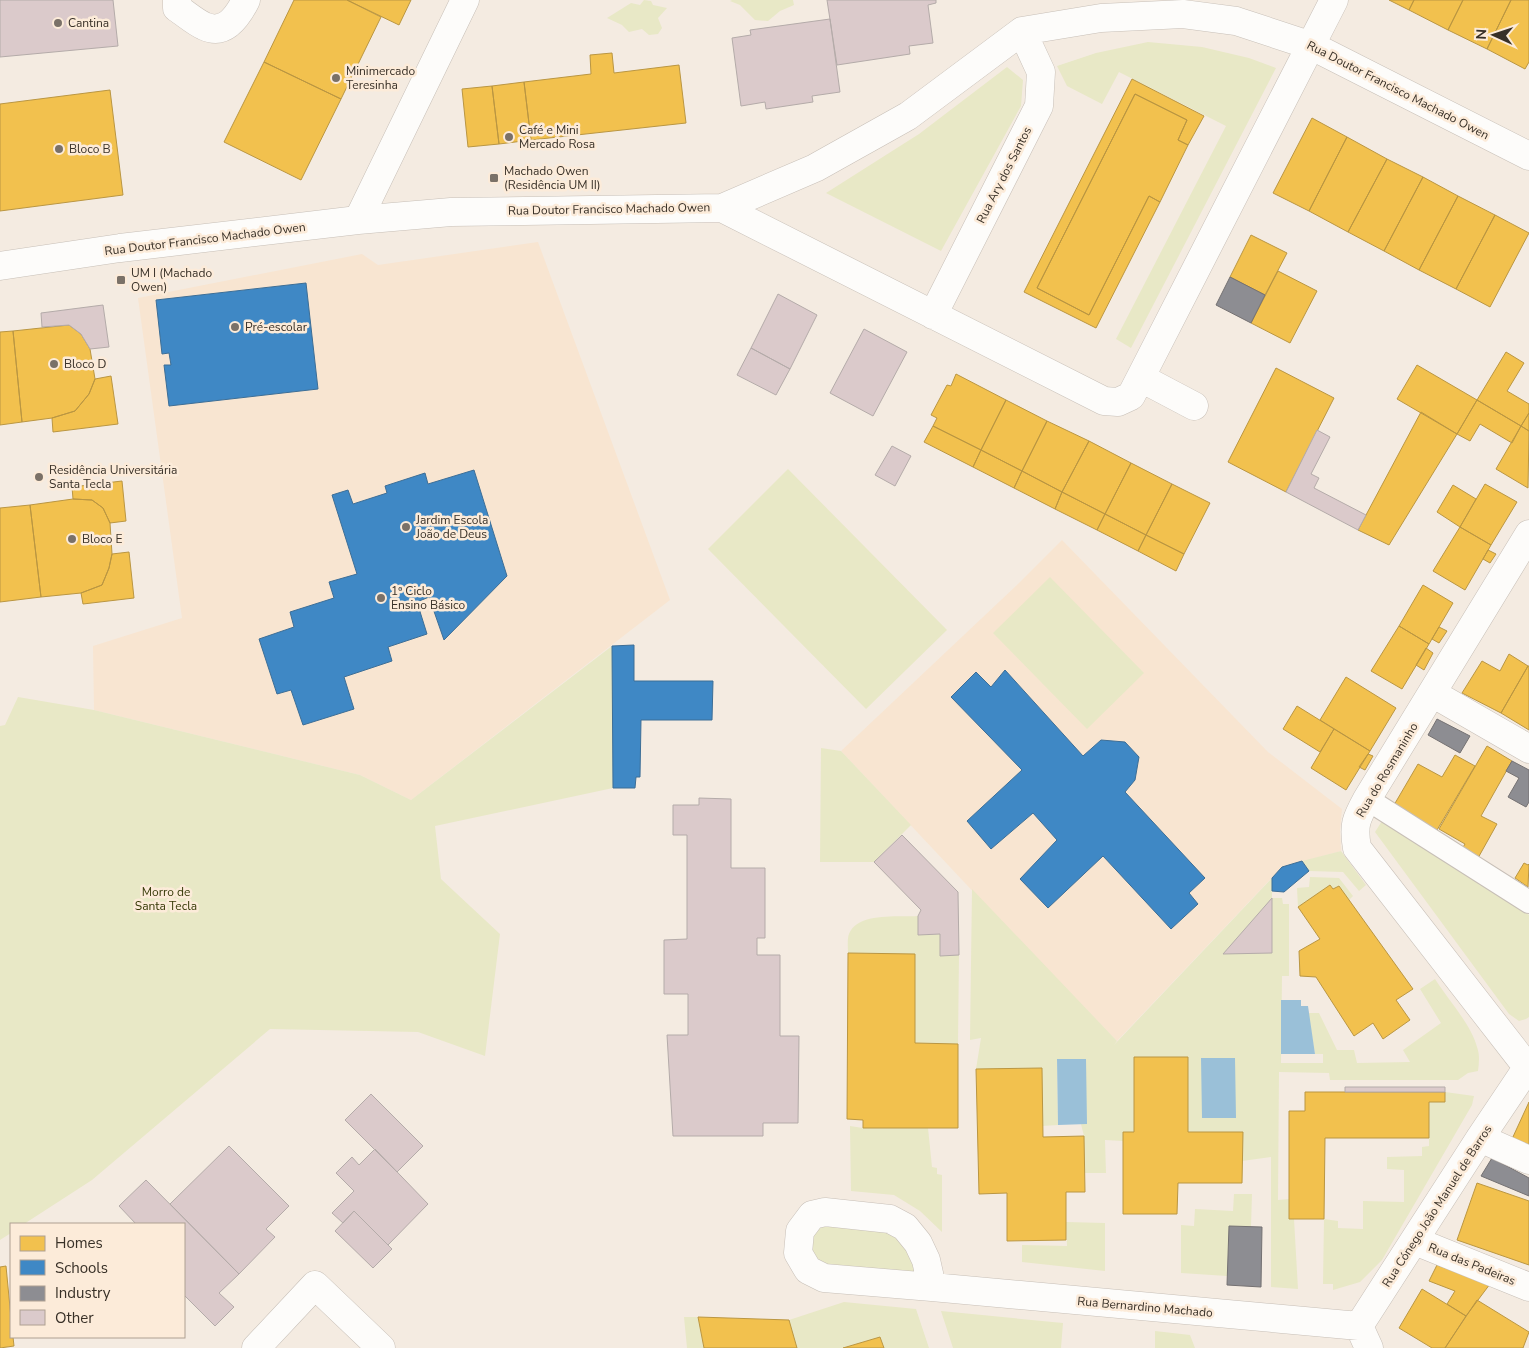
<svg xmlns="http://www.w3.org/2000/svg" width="1529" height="1348" font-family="'Nunito Sans',sans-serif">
<rect width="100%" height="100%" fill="#f4ebe1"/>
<path fill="#f8e5d1" d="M538 242 670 600 411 800 360 775 94 710 93 646 182 618 138 298 362 254 378 265Z
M1062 540 1268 752 1342 809 1340 830 1341 851 1282 867 1117 1041 1011 932 841 751 1019 583Z"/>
<path fill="#e8e8c6" d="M644 0 651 1 653 5 667 8 658 18 662 28 658 34 649 35 642 29 629 32 622 25 607 18 631 3 640 5Z
M732 0H793L794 5 780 11 768 21 755 20 740 5 730 1Z
M1148 42 1202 47 1249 58 1276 68 1131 348 1116 339 1226 126 1119 72 1102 104 1067 86 1057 66 1096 53Z
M1007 67 1023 80 1021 106 941 251 826 193 919 134Z
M788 469 947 630 866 709 708 549Z
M1050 577 1144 673 1087 729 993 633Z
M612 646 613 788 435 826 441 879 500 934 485 1056 418 1032 270 1029 92 1180 24 1224H11V1233L0 1240V726L5 725 18 697 94 710 360 775 411 800Z
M821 748 841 751 911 825 874 862H820Z
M1382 821 1529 915V1017L1526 1019 1519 1021 1509 1014 1375 832Z
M1341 851 1366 885 1359 891 1343 872 1309 871 1302 861Z
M1310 877 1339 878 1353 896 1349 900 1339 886 1333 889 1330 885 1298 907 1297 888 1309 887Z
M1272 878V898H1282L1283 904H1289V976H1282L1281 1063H1323V1054H1315L1308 1013H1319L1337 1050H1354L1357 1063 1410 1062 1403 1050 1441 1023 1420 989 1435 979C1447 998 1472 1026 1477 1047 1480 1055 1479 1063 1478 1071L1468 1073 1458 1080H1330L1329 1073 1279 1072 1278 1200 1290 1199 1289 1219H1294L1298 1289 1271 1287V1157L1242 1161V1132H1188L1187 1057H1134V1132H1123V1141L1105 1140 1106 1173H1085L1084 1136 1081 1124H1087L1057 1059 1058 1125 1042 1126 976 1069 981 1038 970 1040 972 889 1117 1041 1114 1045Z
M918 916V935L940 934V956L959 955 958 1044 915 1043V954L848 953C848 948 847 939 849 934 857 912 899 917 918 916Z
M1445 1092 1474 1096 1472 1105 1382 1260 1360 1282 1333 1290V1284H1323L1324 1219 1338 1221V1228L1363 1229V1201L1404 1202V1170L1387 1169V1157L1422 1156V1147L1429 1146V1102H1444Z
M850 1126 863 1128H928L932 1167 937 1168V1174L942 1175V1232L920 1211 894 1195 851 1191Z
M1234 1194H1252L1251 1227H1229L1227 1276 1181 1273V1225L1194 1226 1195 1209 1233 1211Z
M812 1215 890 1219 932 1287 824 1278 800 1231Z
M1066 1222 1105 1223V1271L1022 1262V1245L1067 1246Z
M844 1302 916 1309 929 1348H884L880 1337 843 1348H797L789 1320Z
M941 1311 1063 1323 1061 1348H953Z
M684 1317H698L704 1348H687Z
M1155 1331 1190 1335 1195 1348H1155Z"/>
<path fill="#9ac0d8" d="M1281 1000H1301V1006H1308L1315 1054H1281Z
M1201 1058H1235L1236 1118H1202Z
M1057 1059H1086L1087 1124 1058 1125Z"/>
<path fill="#f2c14e" stroke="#ba9642" d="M294 0H347L381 17 341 99 264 62Z
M347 0H411L399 25Z
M1389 0H1414L1409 10Z
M1414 0H1463L1448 30 1409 10Z
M1463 0H1511L1487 49 1448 30Z
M1511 0H1529V62L1525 69 1487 49Z
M612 53 614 73 679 65 686 123 531 140 524 82 591 74 590 55Z
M264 62 341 99 301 180 224 142Z
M1132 79 1204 116 1188 145 1178 140 1187 120 1135 94 1037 288 1089 315 1149 196 1160 202 1096 328 1024 292Z
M524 82 531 140 499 144 492 86Z
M492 86 499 144 468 147 462 89Z
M110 90 123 195 0 211V104Z
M1135 94 1187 120 1178 140 1188 145 1160 202 1149 196 1089 315 1037 288Z
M1312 118 1347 137 1309 211 1273 193Z
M1347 137 1387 159 1348 232 1309 211Z
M1387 159 1423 177 1384 251 1348 232Z
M1423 177 1458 196 1419 270 1384 251Z
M1458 196 1495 215 1456 289 1419 270Z
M1495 215 1529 233 1490 307 1456 289Z
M1251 235 1287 253 1265 295 1230 277Z
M1278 271 1317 291 1290 343 1251 323Z
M69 325 81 334 90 349 95 379 89 394 75 411 52 418 22 422 13 331Z
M13 331 22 422 0 425V332Z
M1506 352 1524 363 1507 391 1529 404V413L1521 426 1477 400Z
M1417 365 1477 400 1457 434 1397 399Z
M1276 368 1334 398 1286 492 1228 462Z
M956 374 1006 400 981 450 933 426 937 418 931 415 947 385 951 386Z
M111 376 118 424 53 432 52 418 75 411 89 394 95 379Z
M1006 400 1047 421 1022 471 981 450Z
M1477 400 1521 426 1512 443 1480 424 1470 441 1457 434Z
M1421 412 1457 434 1389 545 1358 530Z
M1529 413V431L1521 426Z
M1047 421 1089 441 1062 492 1022 471Z
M933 426 981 450 973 467 924 442Z
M1521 426 1529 431 1528 488 1496 469Z
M1089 441 1131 463 1105 514 1062 492Z
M981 450 1022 471 1014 488 973 467Z
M1131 463 1172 484 1146 535 1105 514Z
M1022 471 1062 492 1055 509 1014 488Z
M122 481 126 521 110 523 103 508 92 500 73 499 72 487Z
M1172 484 1210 503 1184 554 1146 535Z
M1485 484 1517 502 1491 545 1460 527Z
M1453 485 1476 499 1460 527 1437 512Z
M1062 492 1105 514 1097 530 1055 509Z
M73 499 92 500 103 508 110 523 112 554 109 568 102 585 81 593 41 597 30 505Z
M30 505 41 597 0 602V508Z
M1105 514 1146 535 1138 551 1097 530Z
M1460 527 1491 545 1465 590 1433 571Z
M1146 535 1184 554 1176 571 1138 551Z
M1488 550 1496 554 1490 563 1483 559Z
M129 552 134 598 83 604 81 593 102 585 109 568 112 554Z
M1423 585 1453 603 1429 644 1399 626Z
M1399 626 1429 644 1402 689 1371 671Z
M1439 627 1447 631 1439 643 1432 639Z
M1426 648 1433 653 1424 670 1416 665Z
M1509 654 1528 666 1501 713 1462 693 1482 661 1500 671Z
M1528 666H1529V730L1501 713Z
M1346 677 1396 708 1370 751 1320 720Z
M1297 706 1334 729 1320 752 1283 729Z
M1334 729 1370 751 1346 790 1311 768Z
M1487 746 1512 761 1481 816 1497 824 1478 858 1462 849 1465 844 1439 829Z
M1368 754 1373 756 1365 770 1359 767Z
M1455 755 1475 766 1437 830 1394 805 1418 764 1442 777Z
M1524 863 1528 865 1529 864 1528 887 1515 878Z
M1330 885 1333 889 1339 886 1413 989 1396 1000 1410 1020 1383 1039 1373 1023 1354 1036 1316 977 1300 976 1299 951 1320 939 1298 907Z
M848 953 915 954V1043L958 1044V1128H863V1120L847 1119Z
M1134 1057H1188V1132H1243L1242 1183H1178L1177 1214H1123V1132H1134Z
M1042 1068 1043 1137 1084 1136 1085 1192H1066V1240L1007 1241V1193L979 1194 976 1069Z
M1305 1092H1445V1102H1429V1138H1325L1324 1219H1289V1111H1305Z
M1529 1102V1147L1512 1139Z
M1477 1183 1529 1201V1265L1457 1240Z
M1437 1265 1490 1284 1466 1316 1447 1304 1455 1291 1429 1281Z
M6 1266 11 1318V1337H13L14 1346 0 1348V1267Z
M1422 1289 1466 1316 1445 1348H1432L1399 1328Z
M1477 1300 1529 1332 1523 1348H1445Z
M698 1317 789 1320 797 1348H704Z
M880 1337 884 1348H843Z"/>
<path fill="#3f88c5" stroke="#3d6e96" d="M306 283 318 389 169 406 164 365H171L169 353 162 354 156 300Z
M474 470 507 576 444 640 429 597 417 602 427 634 388 647 392 661 344 677 354 709 303 725 291 690 277 694 259 639 294 627 290 612 334 598 329 582 357 574 332 495 348 490 353 504 387 493 385 486 425 473 428 484Z
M634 645V681H713L712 720H641L640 777H636L635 788H613L612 646Z
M1005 670 1083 756 1101 740 1125 742 1139 757 1135 780 1125 792 1205 878 1189 893 1198 904 1171 929 1103 856 1048 908 1020 879 1057 840 1033 813 991 849 967 821 1022 770 951 697 976 672 991 687Z
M1302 861 1309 871 1284 892 1272 891V878L1282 867Z"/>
<path fill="#8d8d92" stroke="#747172" d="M1230 277 1265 295 1251 323 1216 305Z
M1437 719 1470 736 1460 753 1428 735Z
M1512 761 1529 770V802L1526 807 1508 797 1519 778 1506 771Z
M1492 1158 1529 1178V1196L1481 1176Z
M1229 1226 1262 1227 1261 1287 1227 1285Z"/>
<path fill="#dbcacb" stroke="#b4aba9" d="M0 0H113L118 46 0 57Z
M827 0H936V3L928 5 933 43 909 46 910 54 837 65Z
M830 19 840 92 812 96 813 102 766 109 765 102 741 106 732 38 751 35 750 30Z
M778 294 817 315 790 369 751 348Z
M103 305 109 347 90 349 81 334 69 325 42 327 41 313Z
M864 329 907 352 873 416 830 393Z
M751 348 790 369 776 395 737 375Z
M1317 430 1330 437 1311 474 1319 478 1314 488 1366 515 1358 530 1286 492Z
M892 446 911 456 895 486 875 475Z
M699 798 731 799V868H765V938H757V955H780V1036H799L798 1123H763V1136H673L667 1035H688V994H664V940L687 939V835H673V805H699Z
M902 835 958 892 959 955 940 956V934L918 935V916L921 910 874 862Z
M1272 898V953L1223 954Z
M1345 1087H1445V1092H1345Z
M371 1094 423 1146 397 1172 345 1120Z
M229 1146 289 1206 266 1229 275 1237 239 1274 170 1204Z
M375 1149 428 1204 388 1245 354 1211 343 1223 332 1213 354 1191 336 1173 352 1157 359 1165Z
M146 1180 239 1274 219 1293 234 1307 215 1326 184 1295V1224H136L119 1206Z
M354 1211 392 1249 373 1268 335 1231Z"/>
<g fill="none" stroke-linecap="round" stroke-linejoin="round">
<g stroke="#c7bfb7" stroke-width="24">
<path id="service" d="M1367 799 1529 902"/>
</g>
<g stroke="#c7bfb7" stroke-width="29">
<path id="minor" d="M177 0V8C186 14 195 22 204 26 225 36 238 16 246 0
M722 208 1104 401 1118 402 1131 396 1334 0
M358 220 465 0
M0 266 120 248 358 220 451 212 722 208 815 168 908 116 1022 31 1101 18 1183 14 1236 21 1312 46 1529 156
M933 315 1039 106 1041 72 1022 31
M1141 378 1194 406
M1432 693 1529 749
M1528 1068 1357 848C1353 825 1356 819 1367 799L1529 534
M1480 1138 1529 1160
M1415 1241 1529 1287
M932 1287 824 1278 808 1270 798 1253 800 1231 812 1215 825 1212 890 1219 905 1227 918 1243 926 1260 932 1287 1359 1326
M256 1348 315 1285 381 1348
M1369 1348 1359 1326 1480 1138 1529 1065"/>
</g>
<use href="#service" stroke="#fdfcfa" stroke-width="22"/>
<use href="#minor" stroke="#fdfcfa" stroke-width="28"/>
</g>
<g fill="#7a7168" stroke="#fcebd9" stroke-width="2">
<circle cx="58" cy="23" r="5"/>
<circle cx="336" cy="78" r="5"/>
<circle cx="509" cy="137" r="5"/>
<circle cx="59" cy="149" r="5"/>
<rect x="489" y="173" width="10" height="10" rx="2.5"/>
<rect x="116" y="275" width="10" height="10" rx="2.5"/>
<circle cx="235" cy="327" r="5"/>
<circle cx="54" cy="364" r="5"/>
<circle cx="39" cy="477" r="5"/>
<circle cx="406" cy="527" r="5"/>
<circle cx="72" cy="539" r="5"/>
<circle cx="381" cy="598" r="5"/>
</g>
<g text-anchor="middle" stroke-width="5" stroke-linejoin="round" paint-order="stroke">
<g font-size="12" fill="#383027" stroke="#fcebd9" text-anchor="start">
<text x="68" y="27">Cantina</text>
<text x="346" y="75">Minimercado<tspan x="346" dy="14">Teresinha</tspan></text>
<text x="519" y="134">Café e Mini<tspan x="519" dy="14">Mercado Rosa</tspan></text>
<text x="69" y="153">Bloco B</text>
<text x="504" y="175">Machado Owen<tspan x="504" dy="14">(Residência UM II)</tspan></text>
<text x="131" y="277">UM I (Machado<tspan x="131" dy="14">Owen)</tspan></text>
<text x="245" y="331">Pré-escolar</text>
<text x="64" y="368">Bloco D</text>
<text x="49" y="474">Residência Universitária<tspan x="49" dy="14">Santa Tecla</tspan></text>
<text x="416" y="524">Jardim Escola<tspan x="416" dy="14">João de Deus</tspan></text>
<text x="82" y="543">Bloco E</text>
<text x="391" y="595">1º Ciclo<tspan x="391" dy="14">Ensino Básico</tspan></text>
</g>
<g font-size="12" fill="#383027" stroke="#fcebd9">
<text transform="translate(1398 90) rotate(27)" y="4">Rua Doutor Francisco Machado Owen</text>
<text transform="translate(1004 175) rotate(-63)" y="4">Rua Ary dos Santos</text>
<text transform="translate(609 209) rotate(-1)" y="4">Rua Doutor Francisco Machado Owen</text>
<text transform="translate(205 239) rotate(-7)" y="4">Rua Doutor Francisco Machado Owen</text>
<text transform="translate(1387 770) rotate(-59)" y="4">Rua do Rosmaninho</text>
<text transform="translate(1437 1206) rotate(-57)" y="4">Rua Cónego João Manuel de Barros</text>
<text transform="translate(1472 1264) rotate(22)" y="4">Rua das Padeiras</text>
<text transform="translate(1145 1307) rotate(5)" y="4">Rua Bernardino Machado</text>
</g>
<g font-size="12" fill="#363907" stroke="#fcebd9">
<text x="166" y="896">Morro de<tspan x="166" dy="14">Santa Tecla</tspan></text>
</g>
</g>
<rect x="10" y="1223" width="175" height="115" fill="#fcebd9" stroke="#aea092"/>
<rect x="20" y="1236" width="25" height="15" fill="#f2c14e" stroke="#aea092"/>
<text x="55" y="1248" font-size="15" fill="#383027">Homes</text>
<rect x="20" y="1260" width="25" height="15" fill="#3f88c5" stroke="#aea092"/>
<text x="55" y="1273" font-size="15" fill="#383027">Schools</text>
<rect x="20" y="1286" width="25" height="15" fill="#8d8d92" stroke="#aea092"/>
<text x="55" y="1298" font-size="15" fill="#383027">Industry</text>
<rect x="20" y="1310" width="25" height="15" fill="#dbcacb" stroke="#aea092"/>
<text x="55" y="1323" font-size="15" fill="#383027">Other</text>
<g transform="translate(1494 35) rotate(273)" stroke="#fcebd9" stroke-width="4" paint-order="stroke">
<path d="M0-4L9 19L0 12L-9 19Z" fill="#383027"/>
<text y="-8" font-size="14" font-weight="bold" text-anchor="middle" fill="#383027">N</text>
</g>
</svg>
